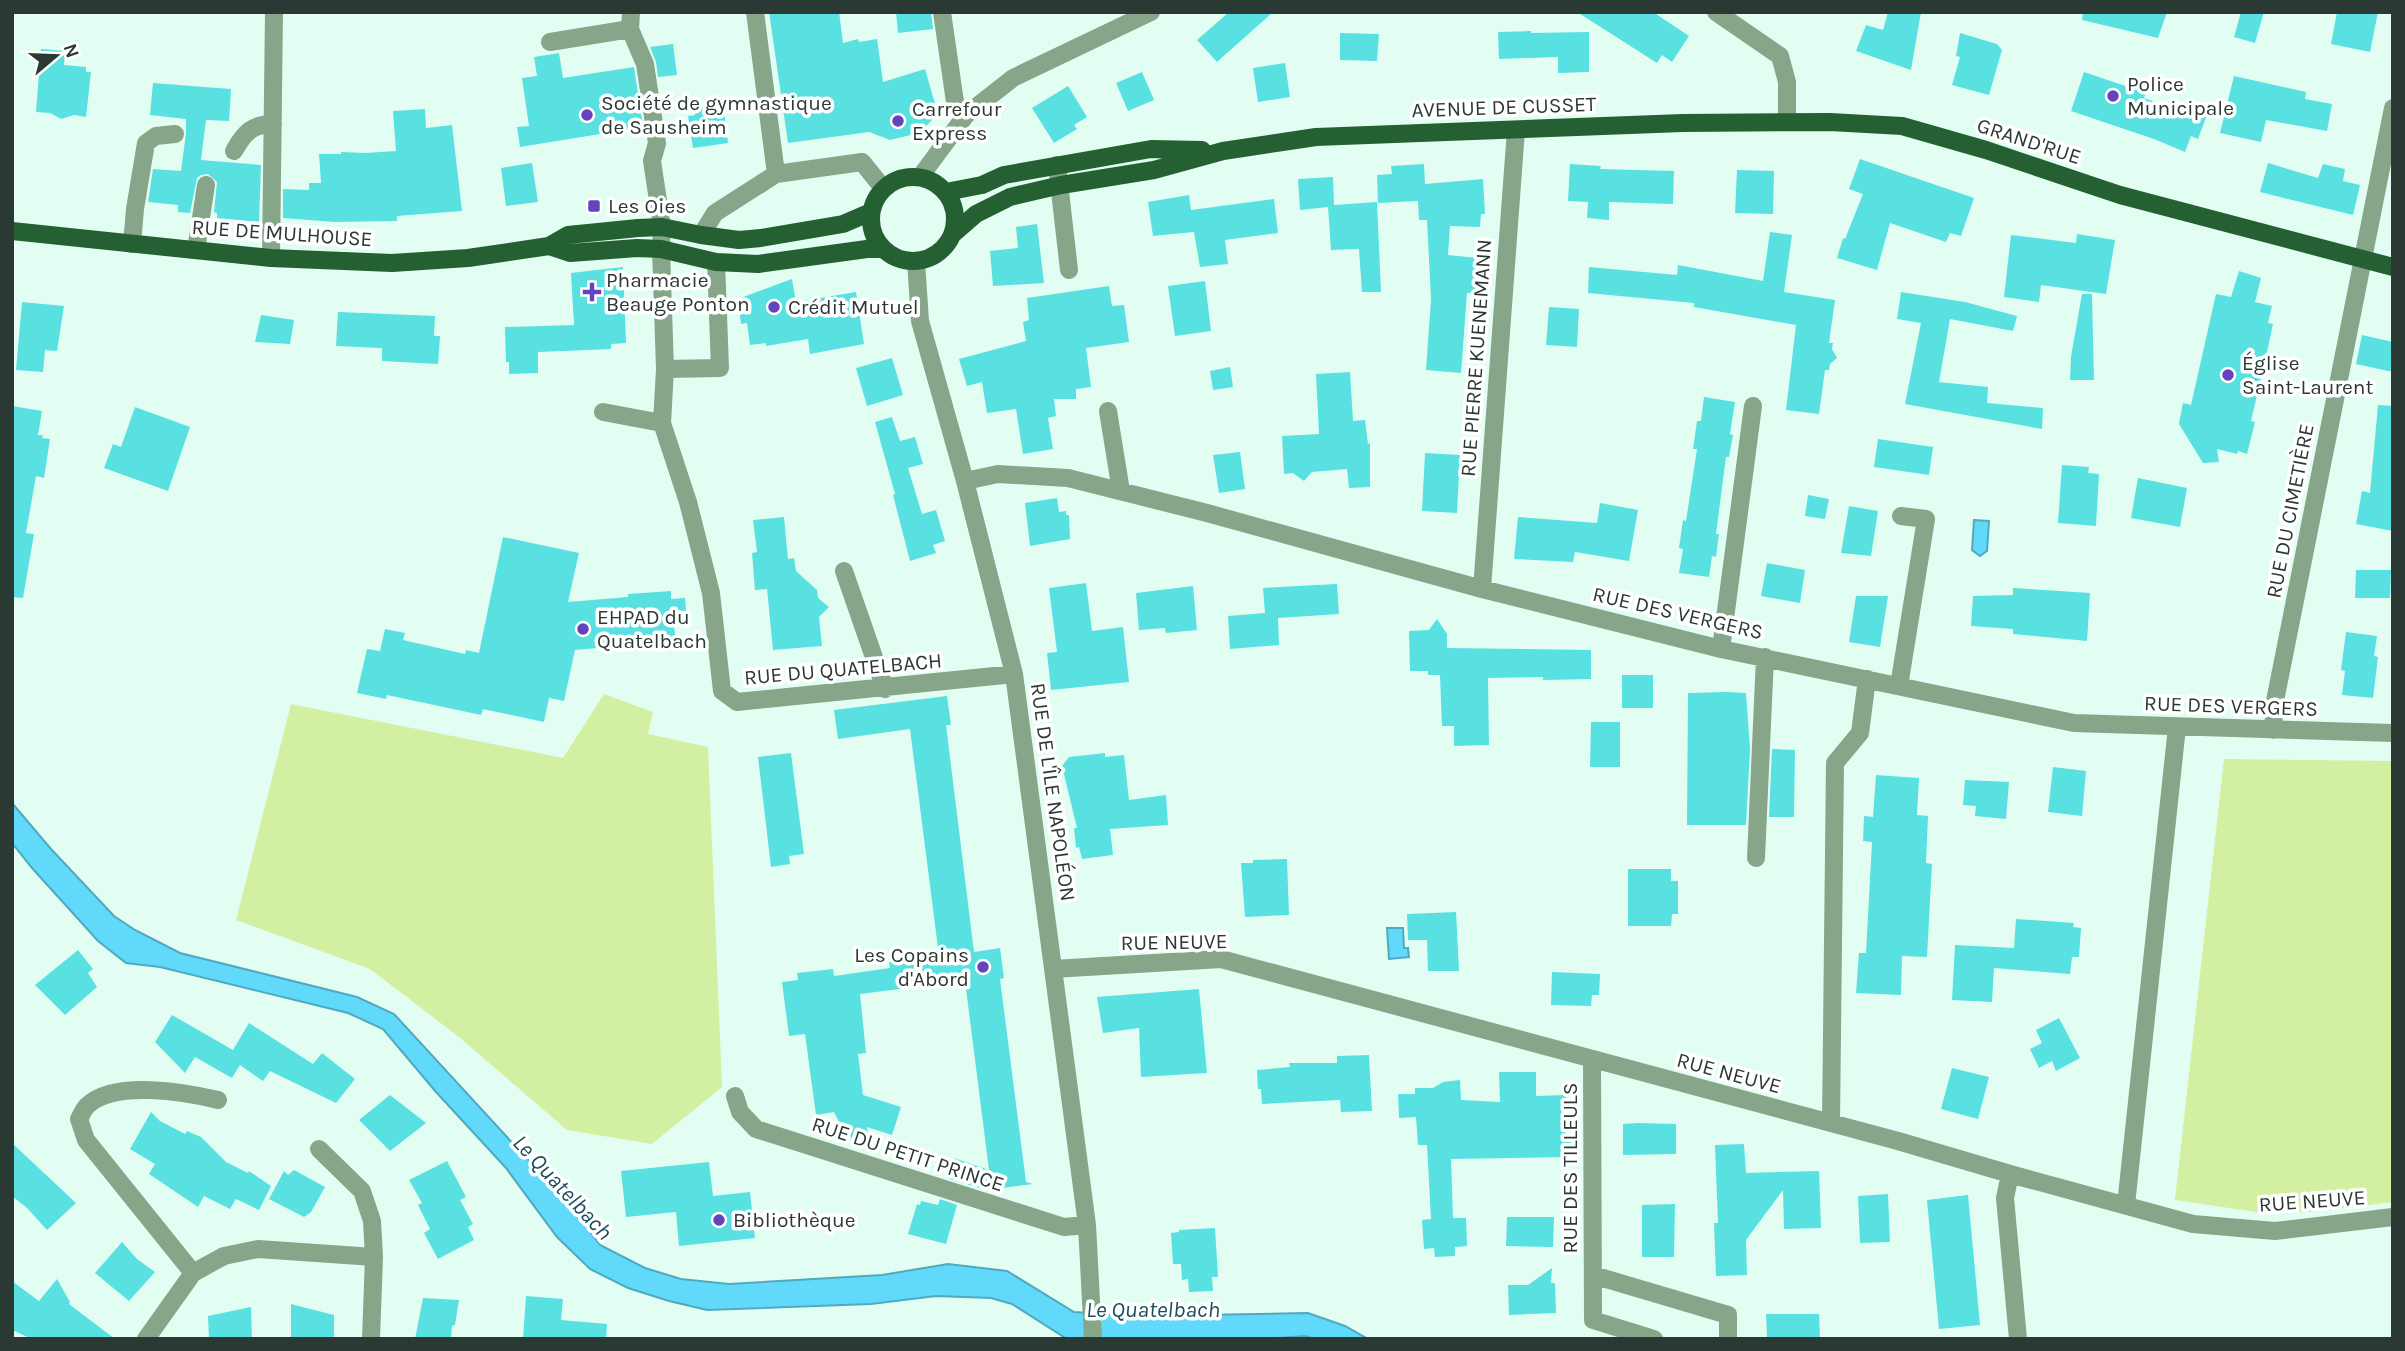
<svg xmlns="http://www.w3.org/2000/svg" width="2405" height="1351" font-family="Karla,sans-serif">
<rect width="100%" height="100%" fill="#e2fef3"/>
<path fill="#d3efa2" d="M604 694 653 712 648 734 708 747 722 1087 652 1144 567 1130 459 1037 370 969 236 920 291 704 563 758Z
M2224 759 2393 761V1202L2311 1212H2256L2175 1200Z"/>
<path fill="#60d9fa" stroke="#50a9bf" stroke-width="2" d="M1974 520 1989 521 1987 551 1980 556 1972 550Z
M12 803 51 849 114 916 135 930 180 953 357 997 394 1014 574 1210 600 1245 645 1268 681 1279 729 1284 882 1275 948 1264 1007 1271 1074 1312 1138 1316 1308 1313 1345 1326 1368 1339H1315L1305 1336 1263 1339H1067L1012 1304 991 1298 936 1296 871 1304 707 1310 669 1301 628 1288 590 1269 557 1237 506 1168 436 1092 383 1029 348 1013 160 967 126 963 98 941 32 868 12 843Z
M1387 928H1403L1404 948H1408L1409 957 1389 959Z"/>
<path fill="#59e0e1" d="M769 12H839L843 43 858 39 859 42 877 39 883 82 925 69 938 114 919 133 890 140 869 132 788 143Z
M896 12H931L933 29 898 33Z
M1229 12H1273L1217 62 1197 40Z
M1577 12H1653L1689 36 1672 62 1662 55 1657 63Z
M1888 12H1921L1911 70 1856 51 1866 25 1883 30Z
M2083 12H2167L2158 38 2082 20Z
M2241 12H2264L2255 43 2234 37Z
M2337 12H2378L2370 52 2331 44Z
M1531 31V33L1589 32V72L1558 73V57L1499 59 1498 32Z
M1340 33 1379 34 1377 61 1340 60Z
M1960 33 1997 44 2002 50 1989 95 1952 85 1960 57 1956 56Z
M673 44 677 75 658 77 656 62 650 47Z
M41 49 65 51 64 65 86 67V72H91L86 117 74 115 61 119 50 113 36 112Z
M559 53 563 78 634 67 643 127 520 147 517 127 529 126 522 78 537 76 534 57Z
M1285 63 1290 97 1258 102 1253 68Z
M1142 72 1154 100 1128 111 1116 83Z
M2084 72 2146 93 2144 98 2182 112 2184 107 2207 115 2198 139 2191 136 2185 152 2154 139 2071 111Z
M2234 76 2306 92 2305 99 2332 104 2327 131 2266 120 2261 142 2220 133Z
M153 83 231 89 229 121 206 120 201 160 261 165 259 222 217 218V213L214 212 217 182 208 174 201 175 197 178 190 213 178 212V205L148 202 153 169 181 171 186 133V119L150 115Z
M1068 86 1087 117 1074 125 1077 129 1054 143 1032 108Z
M723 104 728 143 693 148 688 116 695 115 694 108Z
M425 109 426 128 452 125 462 211 397 216V221L335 222 283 218V189L309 190V183H321L319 154H341V152L365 153 396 151 393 111Z
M1860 159 1974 198 1961 236 1950 233 1946 242 1890 223 1877 270 1837 258 1843 238 1845 239 1863 194 1849 189Z
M532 163 538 202 506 206 501 168Z
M2268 163 2318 178 2323 164 2345 169 2343 181 2360 185 2353 215 2260 192Z
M1424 164 1425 184 1483 179 1485 214H1481L1480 227 1450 226 1448 255 1478 258 1475 293H1467L1461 373 1426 370 1431 299 1427 220H1419L1418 201 1378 203 1377 175 1392 174 1391 166Z
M1570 164 1601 166 1600 169 1674 171 1673 204 1609 202V220L1587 218 1588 202 1568 201Z
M1737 170 1774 171 1773 214 1735 213Z
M1333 177 1334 205 1377 202 1381 292H1362L1359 249 1331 250 1328 207 1300 210 1298 179Z
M1189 195 1191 210 1274 199 1278 233 1225 240 1228 264 1200 267 1194 232 1153 236 1148 202Z
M1037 224 1044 283 993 286 990 251 1018 248 1016 227Z
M1770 232 1792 235 1784 292 1835 300 1829 343H1833L1832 349 1837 358 1830 364 1829 370H1825L1819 414 1786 410 1796 325 1694 307V303L1588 293 1589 267 1677 275 1678 265 1763 281Z
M2077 234 2115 240 2106 294 2041 285 2039 302 2004 297 2011 235 2076 243Z
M623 267 626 343 611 344V349L538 352V373L509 374V362H506L505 327 574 325 571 273Z
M2239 271 2261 278 2255 302 2272 306 2268 323 2273 324 2267 352 2276 364 2262 374 2251 421 2255 422 2247 454 2238 451 2237 454 2217 449 2219 462 2203 463 2179 424 2180 418 2183 403 2191 405 2216 294 2231 297Z
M792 279 796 302 856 292 864 344 810 354 808 339 766 346V343L750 345 747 323 741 324 738 299Z
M1205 281 1211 331 1175 336 1168 286Z
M1109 286 1112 306 1124 305 1129 342 1086 348 1091 387 1076 389V399H1054L1056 416 1048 418 1053 449 1023 454 1016 409 987 413 982 382 967 386 959 359 1026 341 1023 322 1029 320 1027 298Z
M1901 292 1965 302 2017 316 2013 331 1950 319 1939 382 1988 387 1987 403 2043 408 2042 429 1905 404 1921 323 1897 319Z
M2082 294H2092L2094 380H2070L2071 357Z
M22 302 64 306 57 351 45 350 43 372 16 370Z
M1549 307 1579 309 1577 347 1546 345Z
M338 312 435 316 434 336H440L438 364 382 361V348L336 346Z
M261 315 294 320 290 344 255 342Z
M2362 335 2393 342V372L2356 364Z
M892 358 903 395 867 406 856 368Z
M1230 367 1233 387 1213 390 1210 371Z
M1350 372 1353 421 1365 420 1368 444 1370 443V487L1349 488 1347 469 1312 472 1304 481 1293 473 1284 474 1282 436 1319 434 1316 374Z
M1704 397 1735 402 1730 434 1733 435 1729 457H1726L1716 534H1719L1716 557 1712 556 1709 577 1679 573 1683 549 1679 548 1683 520 1686 521 1697 449H1693L1697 421H1701Z
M2378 405 2393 406V531L2356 524 2362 491 2370 493Z
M12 406 42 411 38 435H43L42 438 50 439 44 478 36 476 26 533 34 534 23 598 12 597Z
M135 407 190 427 168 491 104 468 113 444 121 447Z
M892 417 900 441 915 437 923 464 908 468 922 514 936 510 945 541 933 545 936 553 910 561 893 495 895 494 875 422Z
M1878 439 1933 447 1929 475 1874 467Z
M1240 452 1245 489 1219 493 1213 455Z
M1425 453 1460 455 1457 513 1422 511Z
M2062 465 2089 467 2088 473 2099 474 2096 526 2058 523Z
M2138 478 2187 488 2180 527 2131 518Z
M1808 495 1829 499 1825 519 1805 516Z
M1057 498 1059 512 1066 511V515H1069L1070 539 1030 546 1025 503Z
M1600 503 1638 510 1629 561 1575 552 1573 562 1514 559 1518 517 1597 523Z
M1849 506 1878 511 1871 556 1841 553Z
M784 517 788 559 794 558 796 571 817 590 818 598 829 607 819 617 822 646 773 650 767 589 755 590 752 553 757 552 753 520Z
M503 537 579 553 568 602 628 597V594L671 591V599L685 598 687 623 674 624 676 648 633 651 632 645 575 650 564 701 549 698 544 722 483 709 481 715 387 695 386 699 357 693 367 649 380 651 385 629 405 633 403 640 465 654 466 650 479 653Z
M1767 563 1805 570 1800 603 1761 596Z
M2356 570H2391L2390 598H2355Z
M1086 583 1092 631 1123 627 1129 682 1051 690 1047 653 1057 652 1049 588Z
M1337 584 1339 614 1278 618 1279 645 1230 649 1228 616 1265 613 1263 588Z
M1193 586 1197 630 1166 633 1165 628 1139 630 1136 593Z
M2013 588 2090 593 2087 641 2013 634V629L1971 626 1973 596 2013 595Z
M1856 596H1888L1880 647 1849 642Z
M1437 619 1447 634V648L1591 650V679L1543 680V677L1488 678 1489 745 1454 746V726H1442L1440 675H1428V671H1410L1409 631 1429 630Z
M2346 632 2377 636 2374 656 2378 657 2373 698 2342 695 2345 671 2341 670Z
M1622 675H1653V708H1622Z
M1727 692 1746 693 1750 749 1746 825H1687L1688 693Z
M947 696 951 725H946L974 952 1000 948 1004 978 1000 979 1026 1182 1033 1184 986 1190 947 1178 954 1158 989 1170 965 981 860 994 866 1053 858 1054 863 1095 901 1107 892 1135 867 1127 870 1151 844 1132 834 1112 816 1115 805 1034 789 1036 782 982 798 980 797 973 833 969 834 976 890 968 889 962 939 956 910 729 838 739 834 710Z
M1591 722H1620V767H1590Z
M1772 749 1795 750 1794 817H1769Z
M791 753 804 854 789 856 790 864 771 867 758 757Z
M1105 753V757L1124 755 1129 800 1166 795 1168 825 1110 829 1113 855 1082 859 1079 847 1076 848 1074 828H1077L1062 766 1069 757Z
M2053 767 2086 771 2082 816 2048 812Z
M1876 775 1919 778 1917 815 1928 816 1926 863 1932 864 1927 957 1902 956 1901 995 1856 993 1859 953H1866L1872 842 1863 841 1864 816 1873 817Z
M1965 780 2009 782 2006 819 1975 816 1976 806 1963 805Z
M1287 859 1289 915 1245 917 1241 863H1253V860Z
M1628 869H1671V881H1678V914H1672L1671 926H1628Z
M1456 912 1459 971H1428L1427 940H1408L1407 914Z
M2016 919 2074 923 2073 927 2081 928 2079 957H2072L2070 974 1994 968 1992 1002 1952 1000 1955 945 2014 948Z
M78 950 93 969 88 973 97 987 65 1015 35 985Z
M1552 972 1600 974 1599 995H1592L1591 1006 1551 1005Z
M1199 989 1207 1073 1141 1077 1139 1028 1103 1033 1097 997Z
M172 1015 233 1050 249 1023 313 1064 322 1053 355 1079 336 1103 270 1071 263 1081 240 1065 232 1078 195 1057 185 1073 155 1042Z
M2059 1018 2080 1058 2056 1071 2052 1061 2039 1068 2030 1049 2042 1043 2036 1030Z
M1369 1055 1372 1111 1341 1112 1340 1100 1262 1104 1261 1089H1258L1257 1070 1290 1067 1289 1063H1337V1056Z
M1952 1068 1989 1077 1978 1119 1941 1109Z
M1499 1072H1536V1096L1566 1095V1135H1571V1157L1451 1159 1453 1218H1466L1467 1246 1455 1247V1256L1435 1257 1434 1248 1424 1249 1422 1220 1431 1219 1427 1145H1418L1416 1117 1399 1118 1398 1094H1415V1088H1433L1443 1082 1460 1080 1461 1100 1500 1102Z
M390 1095 426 1123 390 1151 359 1120Z
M151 1112 160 1121 185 1134 187 1131 201 1137 226 1162 248 1173 249 1171 271 1186 259 1210 236 1199 230 1209 204 1196 198 1207 149 1174 155 1164 130 1149Z
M1638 1123 1676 1124V1154L1623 1155V1124Z
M12 1143 76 1203 47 1230 27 1208 12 1196Z
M1744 1144 1746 1173 1819 1171 1821 1228 1784 1229 1783 1190 1746 1240 1747 1275 1716 1276 1714 1223H1718L1715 1145Z
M447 1161 466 1197 460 1200 473 1224 468 1227 474 1240 438 1259 424 1233 430 1229 418 1205 422 1203 409 1180Z
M709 1162 713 1196 750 1192 755 1238 679 1246 676 1212 626 1217 621 1171Z
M294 1170 325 1187 311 1212 304 1217 269 1199 284 1171 288 1175Z
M1888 1194 1890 1242 1860 1243 1858 1196Z
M1968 1195 1980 1325 1939 1329 1927 1200Z
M940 1199 957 1205 946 1244 908 1234 917 1204 920 1205 921 1201 938 1205Z
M1675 1204 1674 1257H1642V1205Z
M1507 1217H1554L1553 1247 1506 1246Z
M1215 1228 1218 1277H1212L1213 1291 1189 1292 1188 1279 1182 1280 1181 1264H1173L1171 1233 1179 1232V1230Z
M122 1242 137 1259 155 1272 129 1301 95 1273Z
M1552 1268 1551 1283H1555L1556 1313 1509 1315 1508 1285H1528Z
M57 1279 70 1302 69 1304 115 1339H32L12 1330V1281L39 1301Z
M526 1296 563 1299 561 1320 607 1324 606 1339H523Z
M423 1298 459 1300 455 1325 452 1326 451 1339H415Z
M291 1304 334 1315V1339H291Z
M251 1307 252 1339H209L208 1316Z
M1766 1314H1819L1820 1339H1767Z"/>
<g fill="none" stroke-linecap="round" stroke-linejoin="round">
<path stroke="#86a589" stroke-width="18" d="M631 12 630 29 645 64 657 143 652 161 662 227 661 249 665 369 720 368 716 262
M755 12 776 174 862 162 883 188
M942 12 955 102 966 115
M1716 12 1780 56 1787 82V122
M550 42 630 29
M234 151C244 133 252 124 273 124
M1057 165 1069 270
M920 177 966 115 1013 78 1151 12
M701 235 715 213 776 174
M132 244 135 209 146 143 156 136 175 134
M196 250 206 185
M271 258 274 12
M916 261 920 321 965 481 1014 674 1087 1225 1093 1339
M1108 411 1121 491
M603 412 662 423 688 502 711 593 722 691 737 702 1014 674
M662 423 665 369
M965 481 998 474 1068 478 1207 513 1482 589 1721 649 2074 723 2393 733
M844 571 885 689
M1482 589 1516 130
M1721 649 1753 406
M1899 686 1926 519 1901 516
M2273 730 2275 701 2393 108
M1756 858 1765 657
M1053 969 1221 959 1898 1141 2010 1174 2193 1224 2275 1231 2393 1217
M1592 1060 1593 1320 1654 1339
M735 1096 740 1112 756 1129 1064 1227 1087 1225
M218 1100C185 1092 115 1080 88 1105 84 1108 82 1114 79 1119L86 1140 193 1273 224 1256 258 1249 374 1257 372 1221 362 1191 319 1149
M1831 1123 1835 763 1860 733 1867 679
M2010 1174 2005 1198 2018 1339
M2126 1205 2177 727
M1593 1275 1728 1315V1339
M146 1339 193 1273
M371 1339 374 1257"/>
<path stroke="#246031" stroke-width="18" d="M871 219a42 42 0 1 1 84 0a42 42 0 1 1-84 0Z
M946 192 982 185 1004 175 1151 149 1202 150
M12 231 271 258 392 263 468 258 549 246 568 235 638 228 662 227 701 235 739 240 761 238 843 224 871 212
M953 234 976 214 1010 197 1061 185 1154 170 1223 151 1316 137 1683 123 1830 122 1902 126 1986 150 2120 195 2393 267
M549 246 570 253 637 248 661 249 716 262 758 264 867 249H883"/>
</g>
<g fill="#6344bc" stroke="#fff" stroke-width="2.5">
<circle cx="2113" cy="96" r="7"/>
<circle cx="587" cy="115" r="7"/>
<circle cx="898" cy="121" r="7"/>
<rect x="587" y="199" width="14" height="14" rx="3.5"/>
<path d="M588.5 281.5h7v7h7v7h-7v7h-7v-7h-7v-7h7z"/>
<circle cx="774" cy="307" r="7"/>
<circle cx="2228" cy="375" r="7"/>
<circle cx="583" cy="629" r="7"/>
<circle cx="983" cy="967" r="7"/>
<circle cx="719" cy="1220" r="7"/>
</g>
<g text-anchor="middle" stroke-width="7" stroke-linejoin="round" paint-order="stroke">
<g font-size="21" fill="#2b3934" stroke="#fff" text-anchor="start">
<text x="2127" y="91">Police<tspan x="2127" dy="24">Municipale</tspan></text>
<text x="601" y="110">Société de gymnastique<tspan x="601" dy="24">de Sausheim</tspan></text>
<text x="912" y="116">Carrefour<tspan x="912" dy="24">Express</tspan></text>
<text x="608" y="213">Les Oies</text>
<text x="606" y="287">Pharmacie<tspan x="606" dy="24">Beauge Ponton</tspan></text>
<text x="788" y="314">Crédit Mutuel</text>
<text x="2242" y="370">Église<tspan x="2242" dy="24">Saint-Laurent</tspan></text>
<text x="597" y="624">EHPAD du<tspan x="597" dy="24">Quatelbach</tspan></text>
<text x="969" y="962" text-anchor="end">Les Copains<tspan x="969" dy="24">d'Abord</tspan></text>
<text x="733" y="1227">Bibliothèque</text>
</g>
<g font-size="21" fill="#2b3934" stroke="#fff">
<text transform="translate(1504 107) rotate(-2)" y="7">AVENUE DE CUSSET</text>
<text transform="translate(2029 141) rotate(18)" y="7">GRAND'RUE</text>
<text transform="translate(282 233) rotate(4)" y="7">RUE DE MULHOUSE</text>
<text transform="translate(1476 358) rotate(-86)" y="7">RUE PIERRE KUENEMANN</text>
<text transform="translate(2290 511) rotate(-79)" y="7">RUE DU CIMETIÈRE</text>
<text transform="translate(1678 613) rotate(13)" y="7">RUE DES VERGERS</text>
<text transform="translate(843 669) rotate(-5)" y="7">RUE DU QUATELBACH</text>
<text transform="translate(2231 706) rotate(2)" y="7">RUE DES VERGERS</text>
<text transform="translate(1053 792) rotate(82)" y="7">RUE DE L'ÎLE NAPOLÉON</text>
<text transform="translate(1174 942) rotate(-1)" y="7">RUE NEUVE</text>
<text transform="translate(1729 1073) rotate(15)" y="7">RUE NEUVE</text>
<text transform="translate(908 1154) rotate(18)" y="7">RUE DU PETIT PRINCE</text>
<text transform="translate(1570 1168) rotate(-90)" y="7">RUE DES TILLEULS</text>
<text transform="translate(2312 1201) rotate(-4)" y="7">RUE NEUVE</text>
</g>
<g font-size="23" font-style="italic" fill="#1a4e5c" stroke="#fff">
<text transform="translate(563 1187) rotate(47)" y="8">Le Quatelbach</text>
<text x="1153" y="1317">Le Quatelbach</text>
</g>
</g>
<rect width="2405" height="1351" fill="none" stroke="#2b3934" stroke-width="28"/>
<g transform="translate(56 56) rotate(71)" stroke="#ffffff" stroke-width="5" paint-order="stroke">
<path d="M0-5L12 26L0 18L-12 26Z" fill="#2b3934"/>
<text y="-10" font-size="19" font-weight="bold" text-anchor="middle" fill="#2b3934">N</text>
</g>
</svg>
